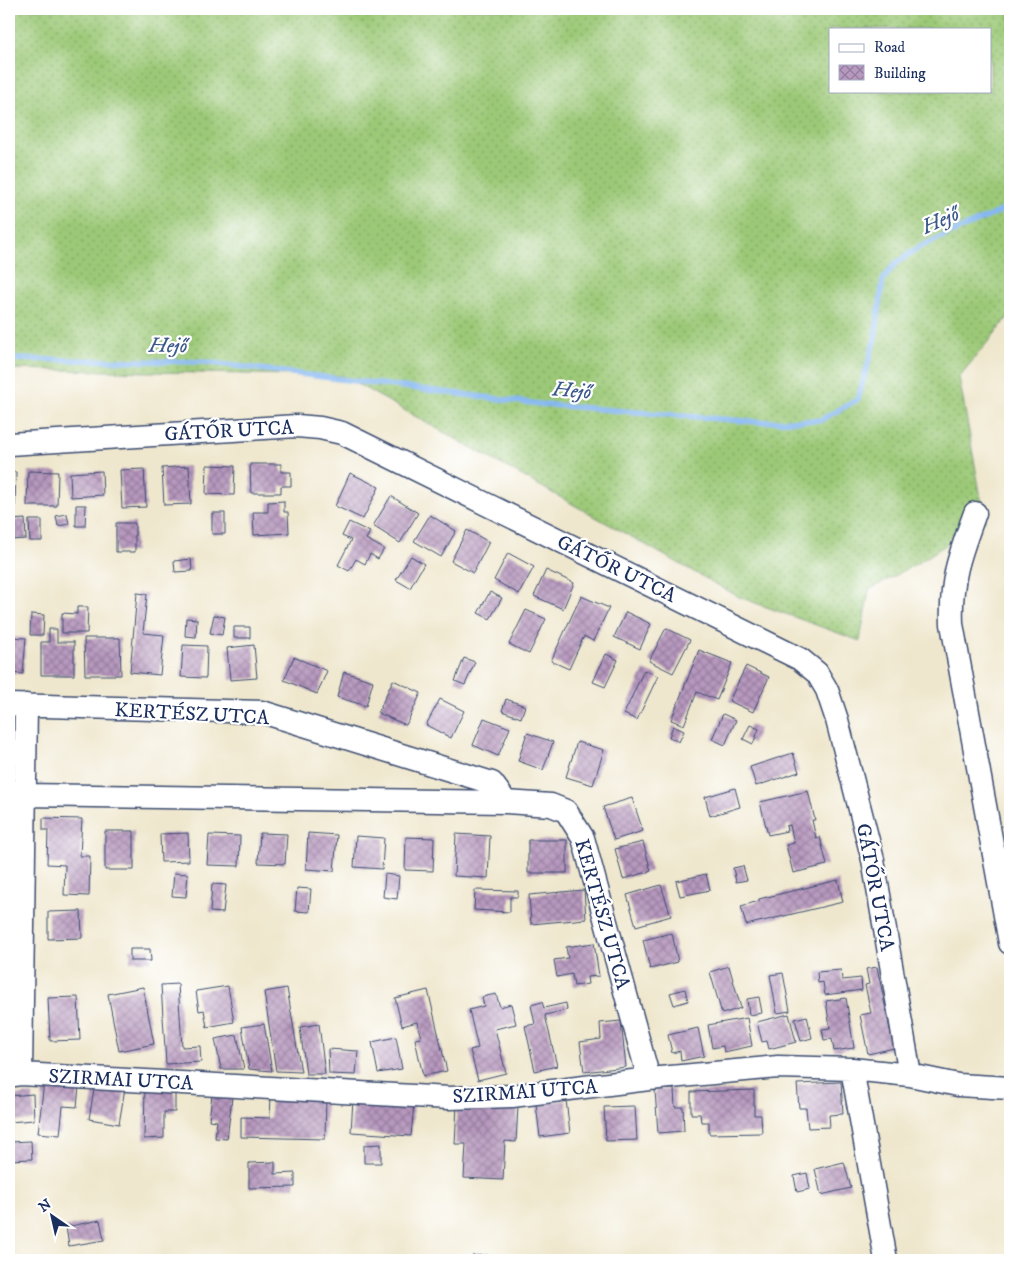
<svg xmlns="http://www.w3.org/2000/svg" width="1019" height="1269" font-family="'IM FELL DW Pica',serif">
<defs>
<pattern id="grass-dots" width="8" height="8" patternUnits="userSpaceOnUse" patternTransform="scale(1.25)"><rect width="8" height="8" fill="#9cc977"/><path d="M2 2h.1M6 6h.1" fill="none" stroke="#7ea465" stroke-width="1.8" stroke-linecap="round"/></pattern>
<pattern id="building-cross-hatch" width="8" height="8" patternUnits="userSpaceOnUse" patternTransform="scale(1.25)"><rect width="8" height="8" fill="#b798be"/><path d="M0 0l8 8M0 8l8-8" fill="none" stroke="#947c9e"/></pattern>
</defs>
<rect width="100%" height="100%" fill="#fff"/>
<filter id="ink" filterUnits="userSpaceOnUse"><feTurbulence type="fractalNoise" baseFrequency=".02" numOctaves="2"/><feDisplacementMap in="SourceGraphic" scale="10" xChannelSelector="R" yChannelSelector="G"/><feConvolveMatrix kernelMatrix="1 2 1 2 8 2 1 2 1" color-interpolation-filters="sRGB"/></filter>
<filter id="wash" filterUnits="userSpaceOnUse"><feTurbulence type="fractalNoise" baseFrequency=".0096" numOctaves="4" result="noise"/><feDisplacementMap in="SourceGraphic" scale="20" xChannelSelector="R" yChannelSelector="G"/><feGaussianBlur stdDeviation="1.12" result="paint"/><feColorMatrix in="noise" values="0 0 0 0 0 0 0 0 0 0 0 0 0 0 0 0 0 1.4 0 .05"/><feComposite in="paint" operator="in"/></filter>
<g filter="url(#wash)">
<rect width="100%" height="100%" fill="#efe7cd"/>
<path fill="url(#grass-dots)" stroke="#5c7c6a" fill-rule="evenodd" d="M9 9H1010V315L959 377 985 520 916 564 869 590 860 641 739 597 343 376 9 369ZM830 29H990V91H830Z"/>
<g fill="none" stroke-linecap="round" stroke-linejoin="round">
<path stroke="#85b7f2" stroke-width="5.5" d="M9 359 204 362 539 404 758 422 821 420 858 399 875 338 883 280 895 264 919 247 1010 207"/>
</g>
<g id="blocks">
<path fill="url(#building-cross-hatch)" d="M250 464H281V472H291V486H281V493H251Z
M207 465 235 466 234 495 206 494Z
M189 466 191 504 164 505 162 468Z
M144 469 146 507 122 508 120 470Z
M28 471 58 472 57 506H27Z
M102 471 103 495 71 497 70 473Z
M9 472H16L15 506H9Z
M350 473 379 487 363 519 335 506Z
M391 496 418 513 400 543 373 526Z
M284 501V512H288L289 533 254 535 253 512H268V502Z
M76 505H86L85 526H76Z
M212 513H225V534H212Z
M67 514 69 524 58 526 56 516Z
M430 515 456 531 441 557 414 541Z
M25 519 26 539 9 540V520Z
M29 520H42V541H30Z
M349 522 370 532 366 539 384 549 378 559 370 554 365 564 356 559 349 571 338 565 351 540 342 536Z
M116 523H135V552H116Z
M467 530 489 542 473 573 451 561Z
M508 553 534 567 519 594 494 580Z
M411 556 424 564 410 588 396 580Z
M191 559 192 571 175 572 174 561Z
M546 570 574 583 563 609 534 596Z
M490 592 502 598 490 619 478 613Z
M137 593 147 594 143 633 164 635 160 675 130 672Z
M581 596 609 608 593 641 584 636 569 669 551 661Z
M77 607H88L87 633H62V613L77 614Z
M526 610 546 619 529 654 509 644Z
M626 612 651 624 640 649 614 637Z
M31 614 44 615 43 635H30Z
M214 615 225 617 222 635 210 633Z
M186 618 197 619 196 637 185 636Z
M234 627H250V638H234Z
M666 628 690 640 673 673 649 661Z
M49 629H57V642H74V675H41V642H49Z
M9 637 26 638 23 674 9 673Z
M84 638H120L121 675H85Z
M183 645 207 646 206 678 181 677Z
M254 645 257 678 230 680 227 648Z
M699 650 732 663 717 700 697 692 684 725 671 720Z
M606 654 618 660 605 687 593 682Z
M294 657 327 671 317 694 284 680Z
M464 658 475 662 465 685 455 681Z
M746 666 769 677 753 712 729 701Z
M644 670 658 676 637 720 624 714Z
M344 672 373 681 366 706 337 697Z
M393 680 421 693 406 725 378 713Z
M440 699 464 711 451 738 426 725Z
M506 699 525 706 521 718 502 711Z
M723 714 736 720 725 745 712 739Z
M484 718 510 728 498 756 473 745Z
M750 725 759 729 753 744 743 739Z
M673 726 684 731 679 742 669 737Z
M527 733 553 742 543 770 518 761Z
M577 742 604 750 593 785 566 777Z
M793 753 799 772 756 786 750 767Z
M735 788 740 807 710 816 705 797Z
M808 791 815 820H812L816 838 820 837 827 865 793 873 786 845 794 843 790 825 786 826 787 831 768 835 760 802Z
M632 798 643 831 614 840 603 807Z
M43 818 82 819 80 856H90L89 896 64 895 65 865 47 864 48 830H43Z
M105 831H134V870H105Z
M188 833 189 861 161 862 160 834Z
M260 833 287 834 285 864 258 863Z
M308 833 337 835 334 871 306 869Z
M456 834 490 836 488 878 454 876Z
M209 835 240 836 239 866 207 865Z
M356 836 384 838 382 869 354 867Z
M406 837 434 838 433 871 405 870Z
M528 840H567V873H528Z
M643 842 651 871 623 879 615 849Z
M743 866 747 880 736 882 733 868Z
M174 873 188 874 186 897 172 896Z
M385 874 399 876 397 899 383 897Z
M706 874 710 890 680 896 676 881Z
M838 880 843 902 746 925 741 906 759 901V899Z
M212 884 226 885 223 913 210 912Z
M661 885 671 916 636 926 627 895Z
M297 888 311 889 309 912 295 911Z
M475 890 518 891V897H510V912L474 910Z
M584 890 586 919 531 924 529 895Z
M81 911 82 938 48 939V912Z
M672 933 678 962 650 969 643 940Z
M594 943 599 976 587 977 588 984 574 986 572 974 557 977 554 960 568 958 566 947Z
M130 949H150L151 961H130Z
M729 966 741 1008 722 1014 710 972Z
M877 967 894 1048 868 1054 860 1015 871 1013 865 985 869 984 866 969Z
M841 970 842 980 861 978 862 990 825 995 823 982 818 983 817 972Z
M783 973 790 1011 777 1013 770 975Z
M178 984 182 1047 200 1046 201 1062 166 1064 161 985Z
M228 986 234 1022 207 1027 204 1010 199 1011 196 991Z
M143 987 154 1044 119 1051 108 994Z
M287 988 301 1072 276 1071 264 992Z
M685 989 688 1001 674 1005 670 993Z
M428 990 447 1071 423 1076 415 1039 421 1038 417 1022 402 1026 395 998Z
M496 994 500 1007 511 1004 516 1024 495 1029 506 1073 478 1080 470 1050 478 1048 469 1010 484 1006 482 997Z
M78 997 80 1040 50 1041 48 998Z
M759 997 762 1013 749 1015 747 999Z
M846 998 854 1048 834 1051 832 1039 824 1040 822 1029 830 1028 826 1001Z
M542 1002 544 1008 566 1003 567 1010 545 1015 557 1066 535 1071 525 1026 535 1024 531 1005Z
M789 1014 796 1042 769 1049 767 1041 762 1042 757 1022Z
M807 1016 812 1038 801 1041 795 1019Z
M747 1018 752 1046 724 1052 723 1046 712 1048 708 1025Z
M621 1021 626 1067 584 1072 580 1042 601 1039 600 1023Z
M264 1024 272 1071 249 1069 242 1027Z
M319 1024 325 1074H306L300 1027Z
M698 1028 704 1056 681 1061 680 1051 672 1053 668 1035Z
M237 1035 244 1069H221L215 1039Z
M396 1037 402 1069 378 1073 372 1042Z
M328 1049 358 1051 356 1075 329 1074Z
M44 1082 79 1086 77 1107 63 1106 60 1135 38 1133Z
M841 1082 843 1114 829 1115 830 1127 808 1128 806 1108H799L797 1084Z
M95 1083 125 1088 119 1124 89 1119Z
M145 1086H175V1112H164V1138L144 1139Z
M674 1089 675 1107H683L684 1131 658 1133 655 1090Z
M754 1090V1115H761L762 1133 709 1134V1122H701L700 1114H691V1092Z
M33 1094 34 1120 9 1122V1096Z
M212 1095 232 1097 227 1139 215 1138 217 1121 209 1120Z
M271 1096 326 1097 325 1139 241 1137V1117L270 1118Z
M353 1099 414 1104 411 1136 351 1132Z
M566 1100 570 1133 540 1137 536 1104Z
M457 1104 518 1106 516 1142 505 1141 503 1180 464 1178 466 1144H455Z
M635 1106 637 1140 606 1141 604 1107Z
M31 1141 32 1159 9 1160V1142Z
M381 1144V1163H364V1145Z
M275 1162V1174L295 1173V1187L249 1188V1163Z
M844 1162 851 1188 821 1195 815 1169Z
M807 1173 810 1189 797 1192 794 1176Z
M100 1220 104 1240 69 1246 66 1227Z
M488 1255V1260H472V1256Z"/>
</g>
</g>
<g filter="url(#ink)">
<use href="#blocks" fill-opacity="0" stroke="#3b4b6f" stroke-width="1"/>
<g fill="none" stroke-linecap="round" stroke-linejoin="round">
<g stroke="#3b4b6f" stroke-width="25">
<path id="minor" d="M9 444 297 426 320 428 342 433 800 659 817 673 827 690 837 720 873 860 910 1075
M975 513C960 554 950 579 952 624L1010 943
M9 705 262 712 492 783 506 802
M24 795 506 802 551 805 566 811 583 838 649 1079
M852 1069 886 1260
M21 1074 26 705
M9 1076 21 1074 449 1098 512 1096 649 1079 778 1067 852 1069 910 1075 958 1085 1010 1088"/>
</g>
<use href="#minor" stroke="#fff" stroke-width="22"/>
</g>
</g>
<g text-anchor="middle" stroke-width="4.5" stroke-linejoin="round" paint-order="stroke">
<g font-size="20" fill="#1b2f5e" stroke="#fff">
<text transform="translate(229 430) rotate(-3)" y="7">GÁTŐR UTCA</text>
<text transform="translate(617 568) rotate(26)" y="7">GÁTŐR UTCA</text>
<text transform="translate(192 713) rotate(3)" y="7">KERTÉSZ UTCA</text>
<text transform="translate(876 887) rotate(79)" y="7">GÁTŐR UTCA</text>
<text transform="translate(603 914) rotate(74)" y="7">KERTÉSZ UTCA</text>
<text transform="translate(121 1079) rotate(3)" y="7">SZIRMAI UTCA</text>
<text transform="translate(525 1091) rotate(-4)" y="7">SZIRMAI UTCA</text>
</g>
<g font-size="21" font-style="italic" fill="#3b588a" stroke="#fff">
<text transform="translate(940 220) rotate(-24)" y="7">Hejő</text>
<text transform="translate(168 345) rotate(1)" y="7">Hejő</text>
<text transform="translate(572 390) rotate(5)" y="7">Hejő</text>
</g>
</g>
<rect width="1019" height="1269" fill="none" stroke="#fff" stroke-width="30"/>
<rect x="829" y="28" width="162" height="65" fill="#ffffff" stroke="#a4acbf"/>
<rect x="839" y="44" width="25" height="8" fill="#ffffff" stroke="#a4acbf"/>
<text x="874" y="52" font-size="15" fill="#1b2f5e">Road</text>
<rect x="839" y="65" width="25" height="15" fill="url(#building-cross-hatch)" stroke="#a4acbf"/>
<text x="874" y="78" font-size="15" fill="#1b2f5e">Building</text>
<g transform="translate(52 1216) rotate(326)" stroke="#ffffff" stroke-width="4" paint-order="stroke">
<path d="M0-4L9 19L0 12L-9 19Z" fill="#1b2f5e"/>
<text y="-8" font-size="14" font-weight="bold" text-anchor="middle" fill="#1b2f5e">N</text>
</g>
</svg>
